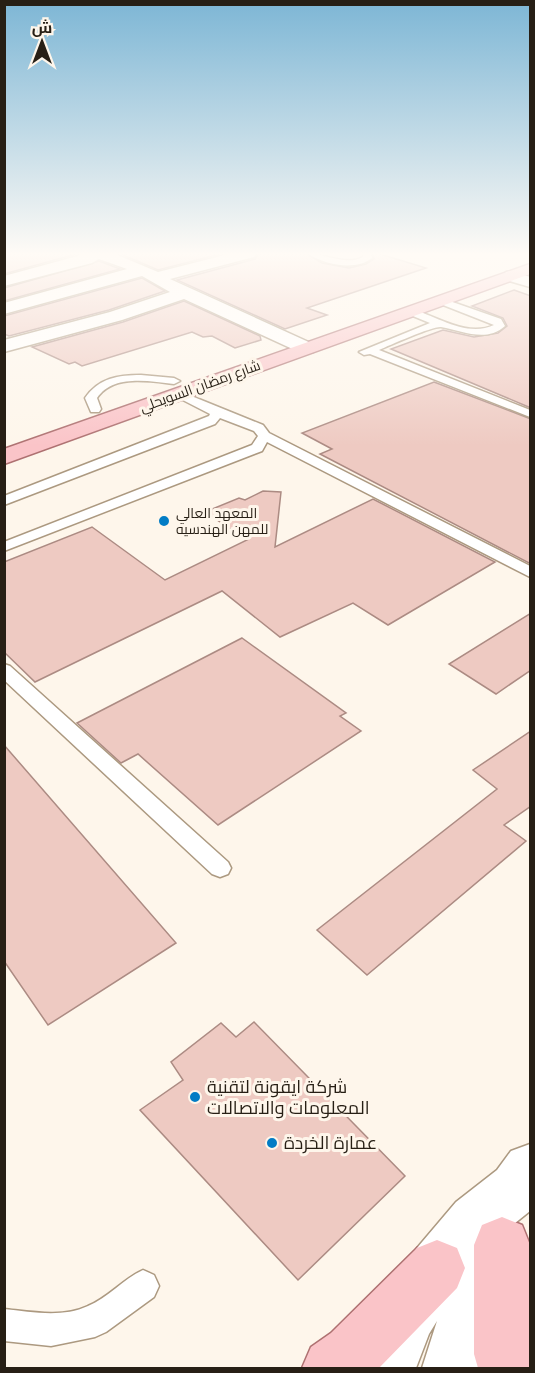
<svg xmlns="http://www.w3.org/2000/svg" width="535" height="1373" font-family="'Roboto Serif',Cairo,serif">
<rect width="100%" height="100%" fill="#fef6eb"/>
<path fill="#eecac2" stroke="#ac8b83" stroke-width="1.5" d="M4 254H76L4 274Z
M121 254H220L158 270Z
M258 254H307L322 263 349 268 366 264 374 259 373 254H380L426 268 307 308 327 315 285 329 177 280 255 259Z
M99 261 120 269 4 301V288Z
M142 278 165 291 109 310 9 336 4 334V316Z
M514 290 531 296V408L391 349 443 330 474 337 498 333 507 326 503 318 472 306Z
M184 301 260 336 261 340 235 348 212 336 203 337 192 332 82 366 75 362 69 364 32 347 123 322Z
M434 382 531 419V564L320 454 332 449 302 433Z
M263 491 281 492 275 547 373 499 495 562 388 625 353 603 280 637 222 591 35 682 4 652V562L92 527 165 580 247 540 205 512 239 498 245 500Z
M531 613V670L496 694 449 664Z
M242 638 346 713 340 716 361 731 218 825 138 754 121 763 77 723Z
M531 731V806L504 825 526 841 367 975 317 930 497 789 473 770Z
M4 745 176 943 48 1025 4 961Z
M254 1022 405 1176 298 1280 140 1110 183 1080 171 1062 221 1023 236 1037Z"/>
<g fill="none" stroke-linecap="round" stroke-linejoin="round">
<g stroke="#ac9980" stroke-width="3">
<path id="service" d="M309 254C327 254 346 266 363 257V254H371L372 258C356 271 325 265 309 254Z
M441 298 501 319 505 326C486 343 463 331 441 327 433 326 390 345 379 350L530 410V417L370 354 364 355 359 352 430 323 408 314 406 312 411 309C437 316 467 338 494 325L438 303 436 301Z
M141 375 174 378 180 381 174 384C149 381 113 374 97 398L101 409 99 412H91L85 398C99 378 118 375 141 375Z
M179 391 263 425 269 433 530 566V577L267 442 262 451 4 551V542L252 445 258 436 254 431 220 418 215 424 4 505V496L209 416 210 414 175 396 173 394Z
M4 664 10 666 228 862 231 868 228 874 220 877 212 874 4 680Z
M143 1270 154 1275 159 1286 154 1297 106 1332 95 1337 51 1346 4 1341V1309C32 1312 62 1318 88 1306 108 1298 123 1279 143 1270Z"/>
</g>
<g stroke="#ac9980" stroke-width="3">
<path id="minor" d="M85 254H115L158 272 229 254H256L254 257 170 279 313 344 316 348 313 352H299L184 299 122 320 4 352V340L110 312 170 292 142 276 4 314V303L127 269 99 259 92 263 4 286V276Z
M512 271 530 277V287L506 280 504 276 506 272Z
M530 1144V1211L499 1236 513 1242 521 1262 498 1314 482 1368H422L437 1321 429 1334 416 1368H356L385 1296 417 1248 456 1202 497 1170 511 1151Z"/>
</g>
<g stroke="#ae7171" stroke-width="3">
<path id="primary" d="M530 264V274L4 464V449Z
M502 1217 522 1225 530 1245V1368H478L474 1354V1245L482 1225Z
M437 1240 457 1248 465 1268 457 1288 379 1368H302L311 1347 331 1333 417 1248Z"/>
</g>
<use href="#service" fill="#fff" fill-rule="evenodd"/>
<use href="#minor" fill="#fff" fill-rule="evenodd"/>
<use href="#primary" fill="#fac4c8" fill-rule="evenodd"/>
</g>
<linearGradient id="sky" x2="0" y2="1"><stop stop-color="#7db6d5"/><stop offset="0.57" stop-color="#fffbf6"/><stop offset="1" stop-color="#fffbf6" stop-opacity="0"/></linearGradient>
<rect width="535" height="446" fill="url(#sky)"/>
<g fill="#027cc5" stroke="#fef6eb" stroke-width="2">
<circle cx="164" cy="521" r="6"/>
<circle cx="195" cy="1097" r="6"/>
<circle cx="272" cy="1143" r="6"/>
</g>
<g text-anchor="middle" stroke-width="6" stroke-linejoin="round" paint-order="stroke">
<g font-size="14" fill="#271f15" stroke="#fef6eb">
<text transform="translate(200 386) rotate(-20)" y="5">شارع رمضان السويحلي</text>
</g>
<g font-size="14" fill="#271f15" stroke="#fef6eb" text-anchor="start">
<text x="176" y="518">المعهد العالي<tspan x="176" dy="16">للمهن الهندسيه</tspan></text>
</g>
<g font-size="18" fill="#271f15" stroke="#fef6eb" text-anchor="start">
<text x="207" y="1093">شركة ايقونة لتقنية<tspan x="207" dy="21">المعلومات والاتصالات</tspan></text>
<text x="284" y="1149">عمارة الخردة</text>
</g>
</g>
<rect width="535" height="1373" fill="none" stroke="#271f15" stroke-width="12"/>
<g transform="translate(42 42)" stroke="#fef6eb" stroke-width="4.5" paint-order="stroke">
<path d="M0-4.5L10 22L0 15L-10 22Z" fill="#271f15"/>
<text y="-9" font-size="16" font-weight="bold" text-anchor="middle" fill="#271f15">ش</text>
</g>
</svg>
